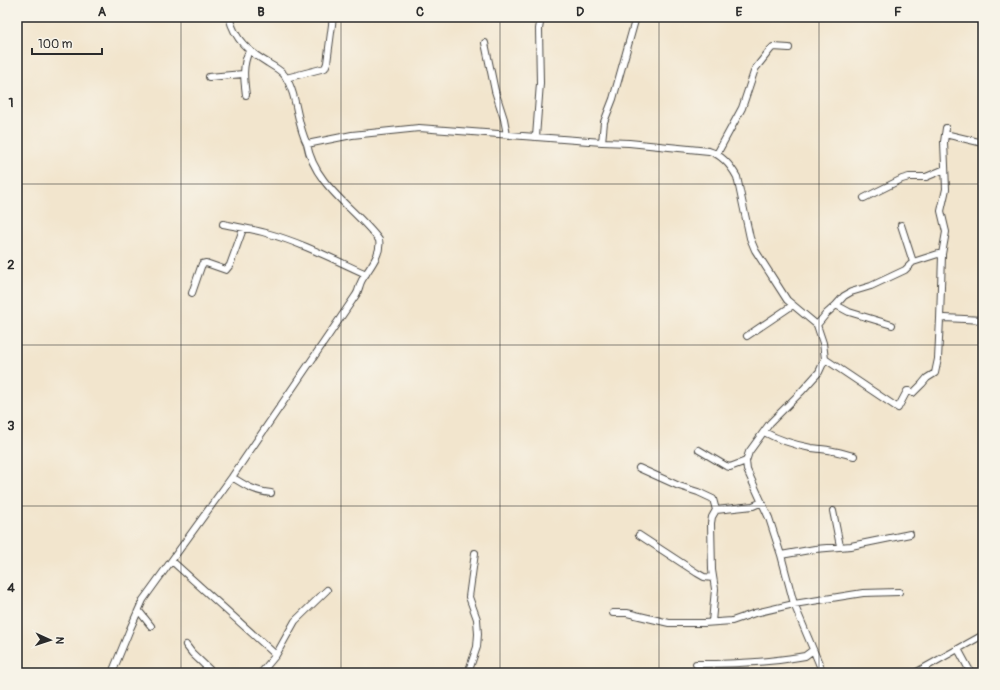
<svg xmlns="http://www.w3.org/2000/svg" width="1000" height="690" font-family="Pangolin,sans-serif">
<rect width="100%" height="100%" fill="#f7f3e8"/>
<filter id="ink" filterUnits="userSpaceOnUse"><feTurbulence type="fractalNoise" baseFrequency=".025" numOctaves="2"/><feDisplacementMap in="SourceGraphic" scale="8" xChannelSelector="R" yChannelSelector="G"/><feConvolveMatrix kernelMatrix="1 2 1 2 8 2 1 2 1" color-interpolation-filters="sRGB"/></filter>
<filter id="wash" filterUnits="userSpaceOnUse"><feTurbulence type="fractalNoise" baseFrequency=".012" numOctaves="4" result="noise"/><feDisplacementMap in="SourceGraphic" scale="16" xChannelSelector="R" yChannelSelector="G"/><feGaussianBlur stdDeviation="0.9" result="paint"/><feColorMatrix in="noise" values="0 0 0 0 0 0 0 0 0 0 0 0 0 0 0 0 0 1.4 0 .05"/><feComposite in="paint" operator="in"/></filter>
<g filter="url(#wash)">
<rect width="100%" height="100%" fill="#f2e5cd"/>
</g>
<g filter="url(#ink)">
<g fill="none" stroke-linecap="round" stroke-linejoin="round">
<g stroke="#494743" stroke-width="8">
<path id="minor" d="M229 17C235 40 248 51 268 63 274 67 281 70 285 76 298 96 296 123 307 144L352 135 419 128 602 142 629 143 709 151C722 155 731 166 737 177L750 238 755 250 787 300 817 325 823 343 825 359 819 372 801 392 770 423 749 452 746 461 747 470 769 518 781 555 794 604 823 673
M485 43 495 91 504 119 507 135
M209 77 243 74
M286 78 325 68 327 63 333 17
M246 95C244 79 242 66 249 51
M945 134 983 143
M536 137 540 83 539 29 541 17
M602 142 604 122 613 99 636 17
M717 154 742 108 755 69 770 50 773 47 789 48
M864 198 902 179 909 177H926L945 169
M223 224C237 227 252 229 266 233 300 242 333 259 366 274
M901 225 913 262
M942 254 946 232 941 211 946 189 944 142 946 128
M192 293 202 264 206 263 226 270 230 265 243 229
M836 305 849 312 892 325
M817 325 826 314 836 305 844 296 851 292 871 286 905 270 913 262 938 254 942 255 940 319 945 318 983 320
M747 336 793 305
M825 359 898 408 907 391H909L913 393 922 384 927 378 935 373 938 359 940 319
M764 432C779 440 795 445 811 448 819 449 826 449 833 451 841 452 847 455 854 456
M699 450 726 466 730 467 746 461
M639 468 679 486 698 492 713 499 716 510 712 517 711 523 712 570 715 589 712 622
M232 477C246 486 254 491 271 493
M716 510 753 506 762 502
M833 511 840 546
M639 535 697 573 704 577 713 578
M781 555 815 549 851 546 910 534
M172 561 276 655
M139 611 151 626
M613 613H627L669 623H704L732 621 755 613 794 604 863 593 899 592
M186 645 192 653 213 673
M958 649 971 673
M696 664C731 664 764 663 799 657L805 656 813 650
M112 673 130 629 143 600 232 477 356 295C359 291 359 285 362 280 369 268 382 254 379 240 356 209 314 185 307 144
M261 673 276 655 295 621 327 590
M468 673 477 647 478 634 477 619 469 597 475 553
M915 673 983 635"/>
</g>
<use href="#minor" stroke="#fff" stroke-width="6"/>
</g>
</g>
<path fill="none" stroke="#2b2b2b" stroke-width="1" stroke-opacity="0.55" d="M181 17V673M341 17V673M500 17V673M659 17V673M819 17V673M17 184H983M17 345H983M17 506H983"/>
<rect width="1000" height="690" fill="none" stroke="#f7f3e8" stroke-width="44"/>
<g transform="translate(50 640) rotate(93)" stroke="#f7f3e8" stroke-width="3" paint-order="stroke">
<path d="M0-3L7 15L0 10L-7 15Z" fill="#2b2b2b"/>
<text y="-6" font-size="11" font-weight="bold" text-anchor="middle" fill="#2b2b2b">N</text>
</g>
<path d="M32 48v6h70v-6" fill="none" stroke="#2b2b2b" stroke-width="2"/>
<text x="38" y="48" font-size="12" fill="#2b2b2b" stroke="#f7f3e8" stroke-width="3" paint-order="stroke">100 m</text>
<rect x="22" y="22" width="956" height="646" fill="none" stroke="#2b2b2b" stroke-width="1.5"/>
<g font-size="13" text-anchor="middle" font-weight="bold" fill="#2b2b2b">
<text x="102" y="16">A</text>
<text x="261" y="16">B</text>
<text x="420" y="16">C</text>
<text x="580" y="16">D</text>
<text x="739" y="16">E</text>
<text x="898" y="16">F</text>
<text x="11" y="107">1</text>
<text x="11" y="269">2</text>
<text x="11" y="430">3</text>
<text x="11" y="592">4</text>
</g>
</svg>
